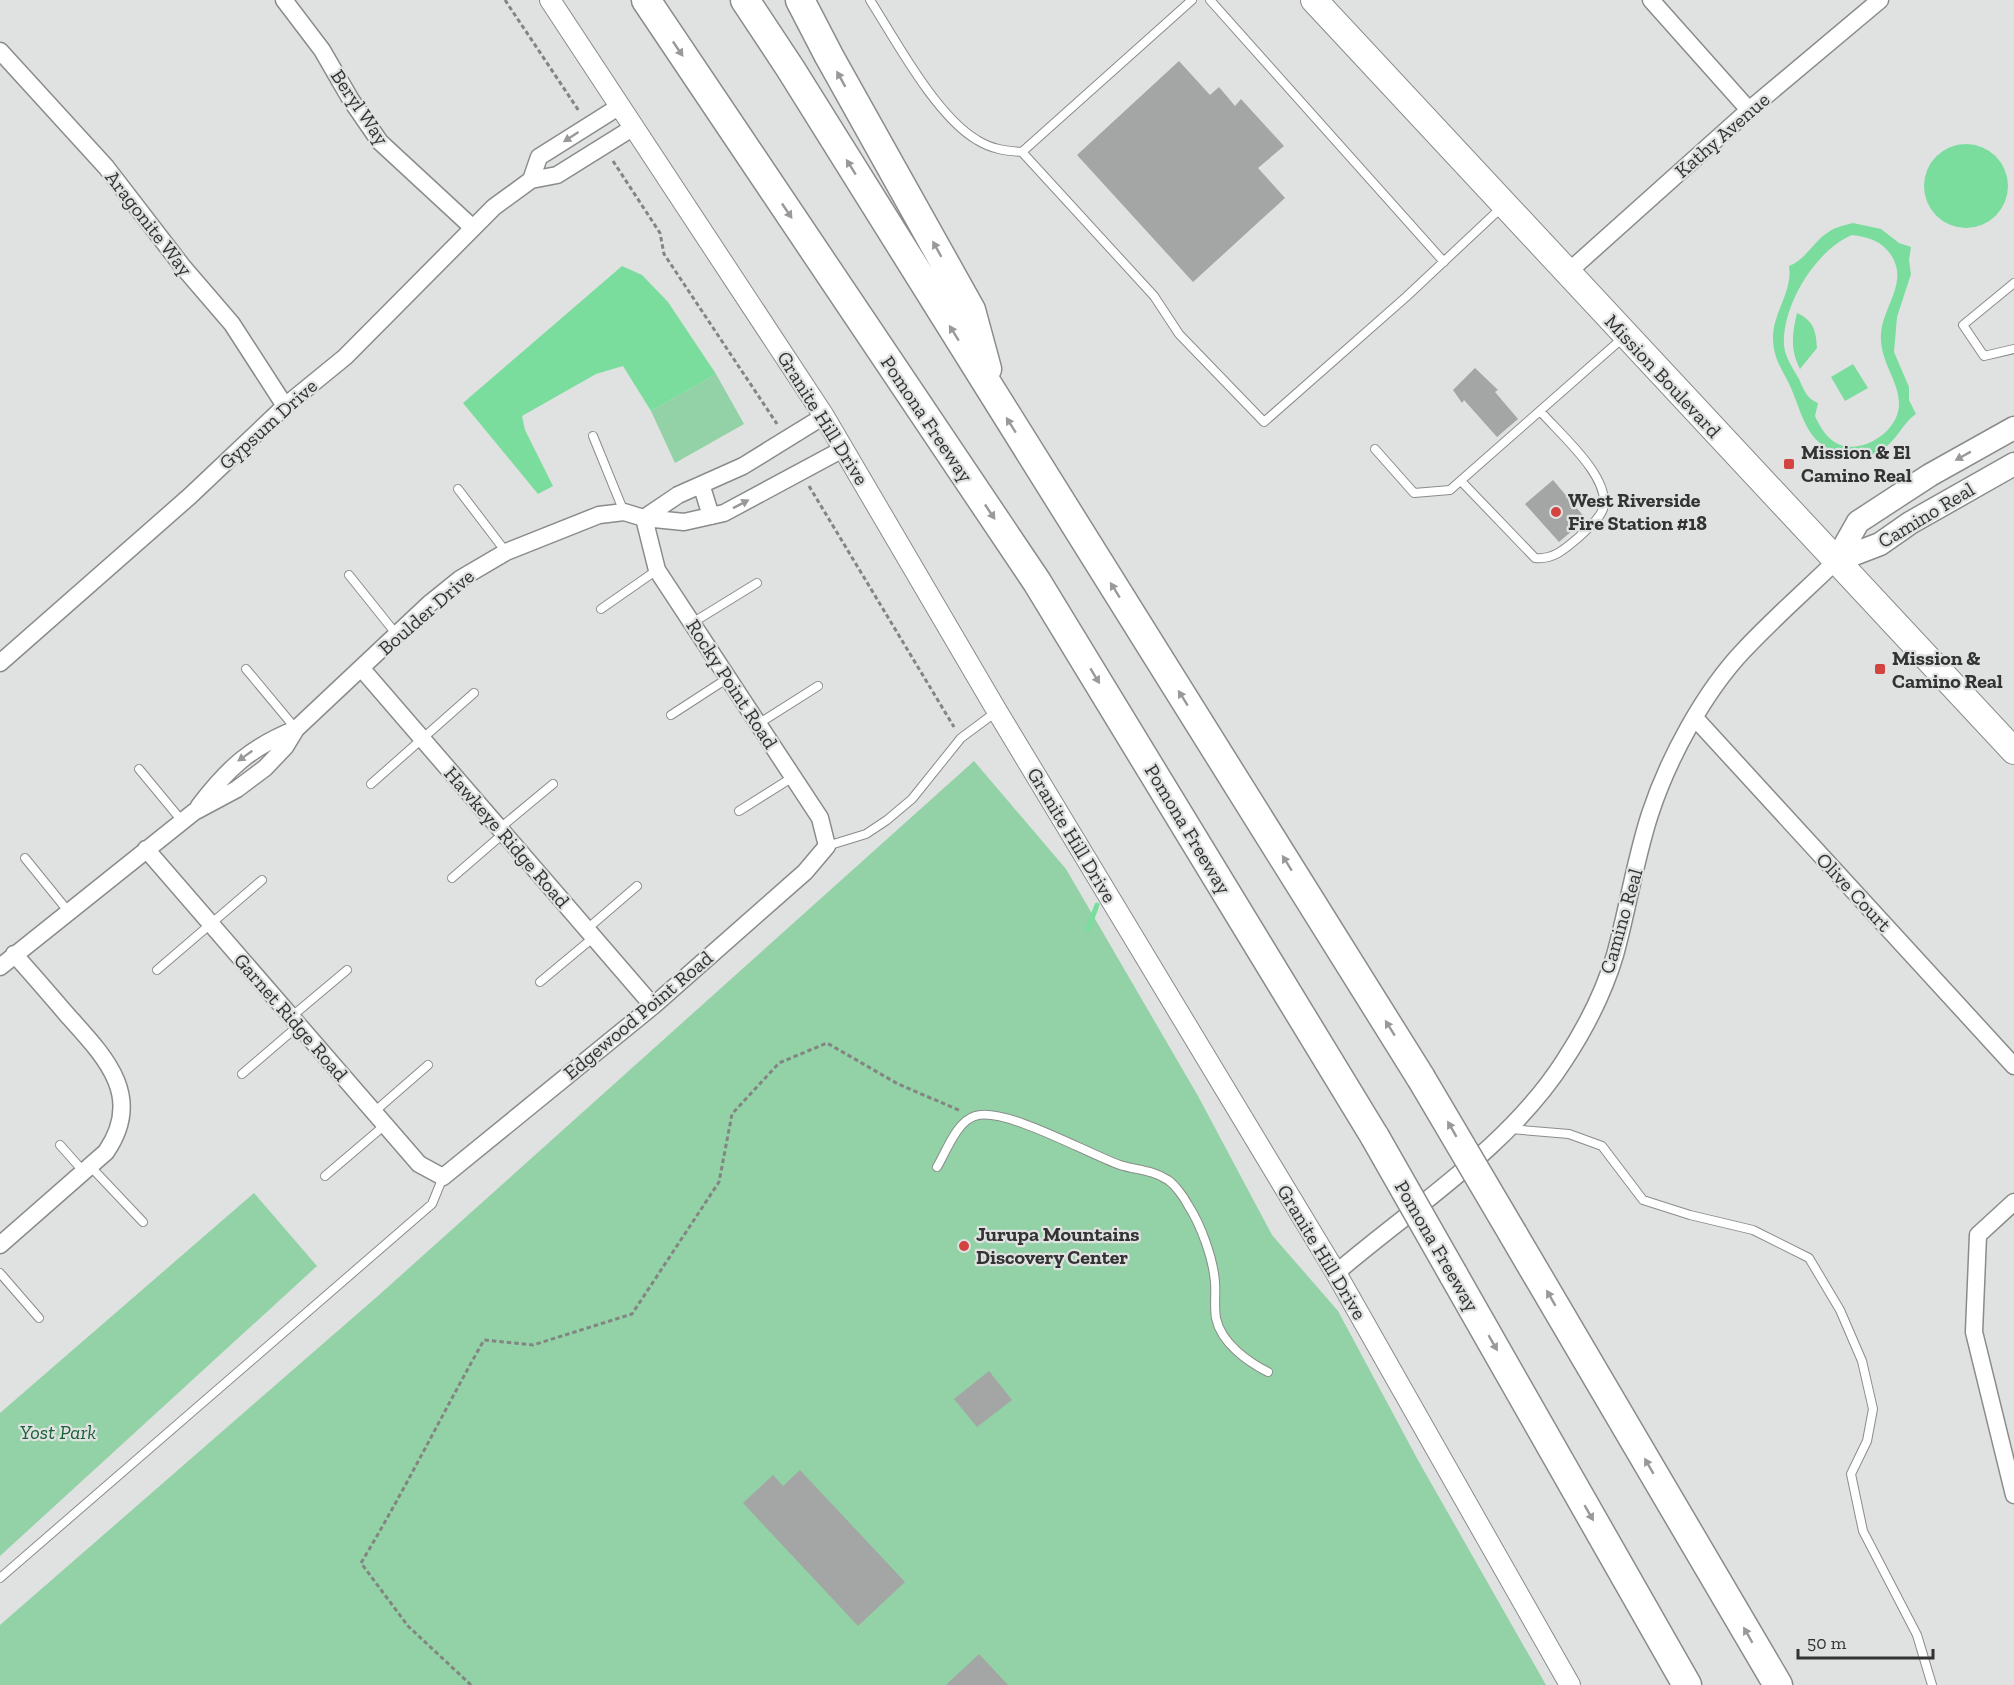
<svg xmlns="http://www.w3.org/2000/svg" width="2014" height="1685" font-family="'Zilla Slab',serif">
<rect width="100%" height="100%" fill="#dfe2e0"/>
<path fill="#92d2a6" d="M716 374 744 424 675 463 651 411Z
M974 761 1066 869 1198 1096 1272 1235 1338 1311 1419 1462 1546 1685H0V1625L379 1295Z
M254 1193 317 1266 0 1556V1413Z"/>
<path fill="#7add9d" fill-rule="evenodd" d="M1924 186a42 42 0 1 1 84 0a42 42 0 1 1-84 0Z
M1853 223 1881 229 1899 243 1911 247 1909 260 1911 274 1897 317 1894 352 1909 387V400L1916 414C1899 426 1896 446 1873 454 1864 457 1856 456 1846 454 1808 448 1804 419 1791 388 1783 370 1773 360 1773 337 1773 313 1793 291 1789 266 1807 259 1813 241 1830 231 1836 227 1846 225 1853 223ZM1852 235C1868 237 1882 241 1891 255 1909 282 1883 306 1881 334 1879 361 1899 380 1899 404 1899 431 1863 455 1838 444 1827 439 1820 427 1815 416L1818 403C1806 398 1804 390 1799 379 1793 368 1785 358 1784 345 1782 305 1816 250 1852 235Z
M622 266 642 275 668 302 716 374 651 411 623 366 596 374 522 416 525 430 553 486 538 494 463 403Z
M1797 313C1814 321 1816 331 1817 348L1800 369C1790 349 1792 334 1797 313Z
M1853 364 1868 388 1845 401 1831 377Z"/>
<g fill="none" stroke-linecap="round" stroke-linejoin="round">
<path stroke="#7add9d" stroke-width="5" d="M1088 929 1097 905"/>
</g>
<path fill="#a3a6a4" d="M1179 61 1210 95 1219 87 1235 106 1241 99 1284 146 1258 168 1285 198 1193 282 1077 155Z
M1475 368 1498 390 1495 392 1518 419 1497 437 1464 400 1462 403 1453 390Z
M1553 480 1586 519 1559 542 1525 504Z
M989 1371 1012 1400 977 1427 954 1399Z
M800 1470 905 1582 858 1626 743 1503 773 1475 783 1486Z
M979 1654 1008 1685H946Z"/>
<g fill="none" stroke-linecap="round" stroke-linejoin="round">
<g stroke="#8a8c8a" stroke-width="10">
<path id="service" d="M870 0C896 41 936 116 977 140 991 149 1006 151 1022 152
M1192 0 1022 152 1154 296 1179 334 1264 422 1406 297 1502 207
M1210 0 1444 262
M2014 283 1963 325 1984 356 2014 349
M593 436 624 512
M1375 449 1414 493 1450 490 1625 336
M1461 481 1535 558C1554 560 1566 548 1579 537 1587 529 1599 520 1603 509 1612 478 1560 434 1541 412
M458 489 506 552
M349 575 397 635
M601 609 657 570
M692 623 757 583
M246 669 296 729
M671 715 728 678
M758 724 818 686
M139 769 182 821
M371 784 474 693
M739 811 793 777
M500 828 553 784
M827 846 866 834 887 820 912 799 961 738 996 712
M25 858 68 911
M452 878 504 833
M587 929 637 886
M157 970 262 880
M540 982 594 937
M291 1017 347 970
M242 1074 298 1026
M374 1112 428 1065
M1510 1129 1569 1134 1602 1146 1643 1200 1690 1215 1753 1230 1809 1258 1840 1310 1862 1361 1873 1409 1867 1441 1851 1474 1863 1531 1917 1635 1932 1685
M60 1145 84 1172
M90 1166 143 1222
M937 1167C946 1152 957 1121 975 1116 1004 1106 1088 1154 1120 1165 1136 1170 1153 1170 1168 1180 1175 1185 1184 1197 1188 1205 1201 1225 1213 1258 1215 1282 1216 1294 1214 1306 1216 1318 1221 1343 1248 1362 1268 1372
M325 1176 385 1125
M0 1273 39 1318
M0 1578 432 1204 443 1177"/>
</g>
<g stroke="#8a8c8a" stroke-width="19">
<path id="minor" d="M284 0 322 50 351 100 380 142 473 228
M1651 0 1749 110
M0 51 106 167 183 267 232 324 285 406
M531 180 539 157 620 106
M1567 273 1749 110 1880 0
M702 487 711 516
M644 518 678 495 743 466 824 416
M0 663 190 496 285 406 345 357 494 207 531 180 557 175 634 127
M362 669 653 1006
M1695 718 2014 1066
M199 806C228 768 251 747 296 729
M146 849 419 1164 443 1177 653 1006 805 872 827 846 820 818 657 570 644 518
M0 967 194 812 237 789 265 768 285 747 296 729 429 604 460 579 506 552 599 515 624 512 644 518 684 522 724 513 843 449
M2014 1202 1978 1235 1974 1332 2014 1495
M0 1245 106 1152C144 1097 106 1058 69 1017 51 996 33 975 14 954
M1336 1273C1413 1207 1509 1147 1564 1061 1585 1029 1604 992 1615 955 1628 908 1635 860 1650 814 1668 759 1704 692 1744 650 1773 619 1805 591 1836 561"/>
</g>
<g stroke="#8a8c8a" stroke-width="22">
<path id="tertiary" d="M550 0 824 416 997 711 1336 1273 1570 1685"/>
</g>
<g stroke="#8a8c8a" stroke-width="25">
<path id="secondary" d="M1836 561 1858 522 1930 475 2014 428
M1836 561 1880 544 1910 523 2014 464"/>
</g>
<g stroke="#8a8c8a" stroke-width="28">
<path id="primary" d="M1314 0 2014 751"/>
</g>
<g stroke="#8a8c8a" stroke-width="31">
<path id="motorway" d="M646 0 1037 582 1375 1137
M745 0 790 68 1421 1078
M800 0 829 56 971 310 987 369
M1513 1234 1778 1685
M1453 1274 1687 1685"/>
</g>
<path stroke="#838583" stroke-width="3" stroke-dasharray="4.5 3" stroke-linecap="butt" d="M505 0 579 111
M613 161 660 233 664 254 777 424
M809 486 954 727
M471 1685 408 1626 361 1563C405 1490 442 1414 484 1340L533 1345 632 1314 719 1182 732 1114 779 1063 827 1043 898 1084 961 1111"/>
<use href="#service" stroke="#fff" stroke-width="8"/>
<use href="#minor" stroke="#fff" stroke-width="16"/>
<use href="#tertiary" stroke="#fff" stroke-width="20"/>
<use href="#secondary" stroke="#fff" stroke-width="22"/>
<use href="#primary" stroke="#fff" stroke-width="26"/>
<use href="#motorway" stroke="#fff" stroke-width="28"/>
<g stroke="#8a8c8a" stroke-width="31" stroke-linecap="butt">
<path id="motorway-bridge" d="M1421 1078 1513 1234
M1375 1137 1453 1274"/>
</g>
<use href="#motorway-bridge" stroke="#fff" stroke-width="28"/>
</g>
<defs><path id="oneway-solid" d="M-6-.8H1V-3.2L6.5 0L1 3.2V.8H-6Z" transform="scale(1.5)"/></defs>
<g fill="#989998">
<use href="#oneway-solid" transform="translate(678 49) rotate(56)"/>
<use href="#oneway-solid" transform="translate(841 79) rotate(-119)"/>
<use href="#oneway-solid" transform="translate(571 137) rotate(147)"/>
<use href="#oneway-solid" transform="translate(851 167) rotate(-122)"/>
<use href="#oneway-solid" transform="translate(787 211) rotate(56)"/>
<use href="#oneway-solid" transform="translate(937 249) rotate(-119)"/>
<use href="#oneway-solid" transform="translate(954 333) rotate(-122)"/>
<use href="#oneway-solid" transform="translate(1011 425) rotate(-122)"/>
<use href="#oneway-solid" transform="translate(1963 456) rotate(151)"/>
<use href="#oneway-solid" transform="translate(741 504) rotate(-27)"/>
<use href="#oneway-solid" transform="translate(990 512) rotate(56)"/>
<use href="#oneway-solid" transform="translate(1115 590) rotate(-122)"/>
<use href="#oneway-solid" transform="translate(1095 676) rotate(59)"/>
<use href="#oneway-solid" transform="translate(1183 698) rotate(-122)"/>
<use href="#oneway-solid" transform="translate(245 756) rotate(145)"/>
<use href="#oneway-solid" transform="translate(1287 863) rotate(-122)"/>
<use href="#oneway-solid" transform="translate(1390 1028) rotate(-122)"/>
<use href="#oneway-solid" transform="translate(1452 1129) rotate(-120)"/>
<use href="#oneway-solid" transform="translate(1551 1298) rotate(-120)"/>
<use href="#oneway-solid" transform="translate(1493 1343) rotate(60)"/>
<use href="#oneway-solid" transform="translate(1649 1466) rotate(-120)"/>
<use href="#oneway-solid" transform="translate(1589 1513) rotate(60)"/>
<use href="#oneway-solid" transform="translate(1748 1635) rotate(-120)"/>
</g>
<g fill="#d34441" stroke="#dfe2e0" stroke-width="2">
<rect x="1783" y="458" width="12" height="12" rx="3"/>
<circle cx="1556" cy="512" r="6"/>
<rect x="1874" y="663" width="12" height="12" rx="3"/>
<circle cx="964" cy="1246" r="6"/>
</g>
<g text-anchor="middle" stroke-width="4.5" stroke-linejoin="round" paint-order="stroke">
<g font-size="20" fill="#323332" stroke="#dfe2e0">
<text transform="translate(360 107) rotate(56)" y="7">Beryl Way</text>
<text transform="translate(1722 135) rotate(-41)" y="7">Kathy Avenue</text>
<text transform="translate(149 223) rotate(52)" y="7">Aragonite Way</text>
<text transform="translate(1663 376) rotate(47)" y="7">Mission Boulevard</text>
<text transform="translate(823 418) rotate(58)" y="7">Granite Hill Drive</text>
<text transform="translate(927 419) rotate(56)" y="7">Pomona Freeway</text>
<text transform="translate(268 424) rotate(-42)" y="7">Gypsum Drive</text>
<text transform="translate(1926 515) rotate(-31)" y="7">Camino Real</text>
<text transform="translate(426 612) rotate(-41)" y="7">Boulder Drive</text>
<text transform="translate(732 684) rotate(57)" y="7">Rocky Point Road</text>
<text transform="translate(1188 829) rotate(59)" y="7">Pomona Freeway</text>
<text transform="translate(1072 835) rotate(59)" y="7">Granite Hill Drive</text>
<text transform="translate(507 837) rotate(49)" y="7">Hawkeye Ridge Road</text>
<text transform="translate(1854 892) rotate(47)" y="7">Olive Court</text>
<text transform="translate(1621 921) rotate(-74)" y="7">Camino Real</text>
<text transform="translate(638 1015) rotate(-40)" y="7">Edgewood Point Road</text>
<text transform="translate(291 1017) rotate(49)" y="7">Garnet Ridge Road</text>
<text transform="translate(1437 1246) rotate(60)" y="7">Pomona Freeway</text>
<text transform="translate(1322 1252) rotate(59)" y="7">Granite Hill Drive</text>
</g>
<g font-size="20" font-weight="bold" fill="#323332" stroke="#dfe2e0" text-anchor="start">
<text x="1801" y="459">Mission &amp; El<tspan x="1801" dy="23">Camino Real</tspan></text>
<text x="1568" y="507">West Riverside<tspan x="1568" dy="23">Fire Station #18</tspan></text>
<text x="1892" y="665">Mission &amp;<tspan x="1892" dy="23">Camino Real</tspan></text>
<text x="976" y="1241">Jurupa Mountains<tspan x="976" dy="23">Discovery Center</tspan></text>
</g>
<g font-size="20" font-style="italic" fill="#186038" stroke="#dfe2e0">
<text x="58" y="1439">Yost Park</text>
</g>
</g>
<path d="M1798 1649v9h135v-9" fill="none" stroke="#323332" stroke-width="3"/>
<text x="1807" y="1649" font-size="18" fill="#323332" stroke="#dfe2e0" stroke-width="4.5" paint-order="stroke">50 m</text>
</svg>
